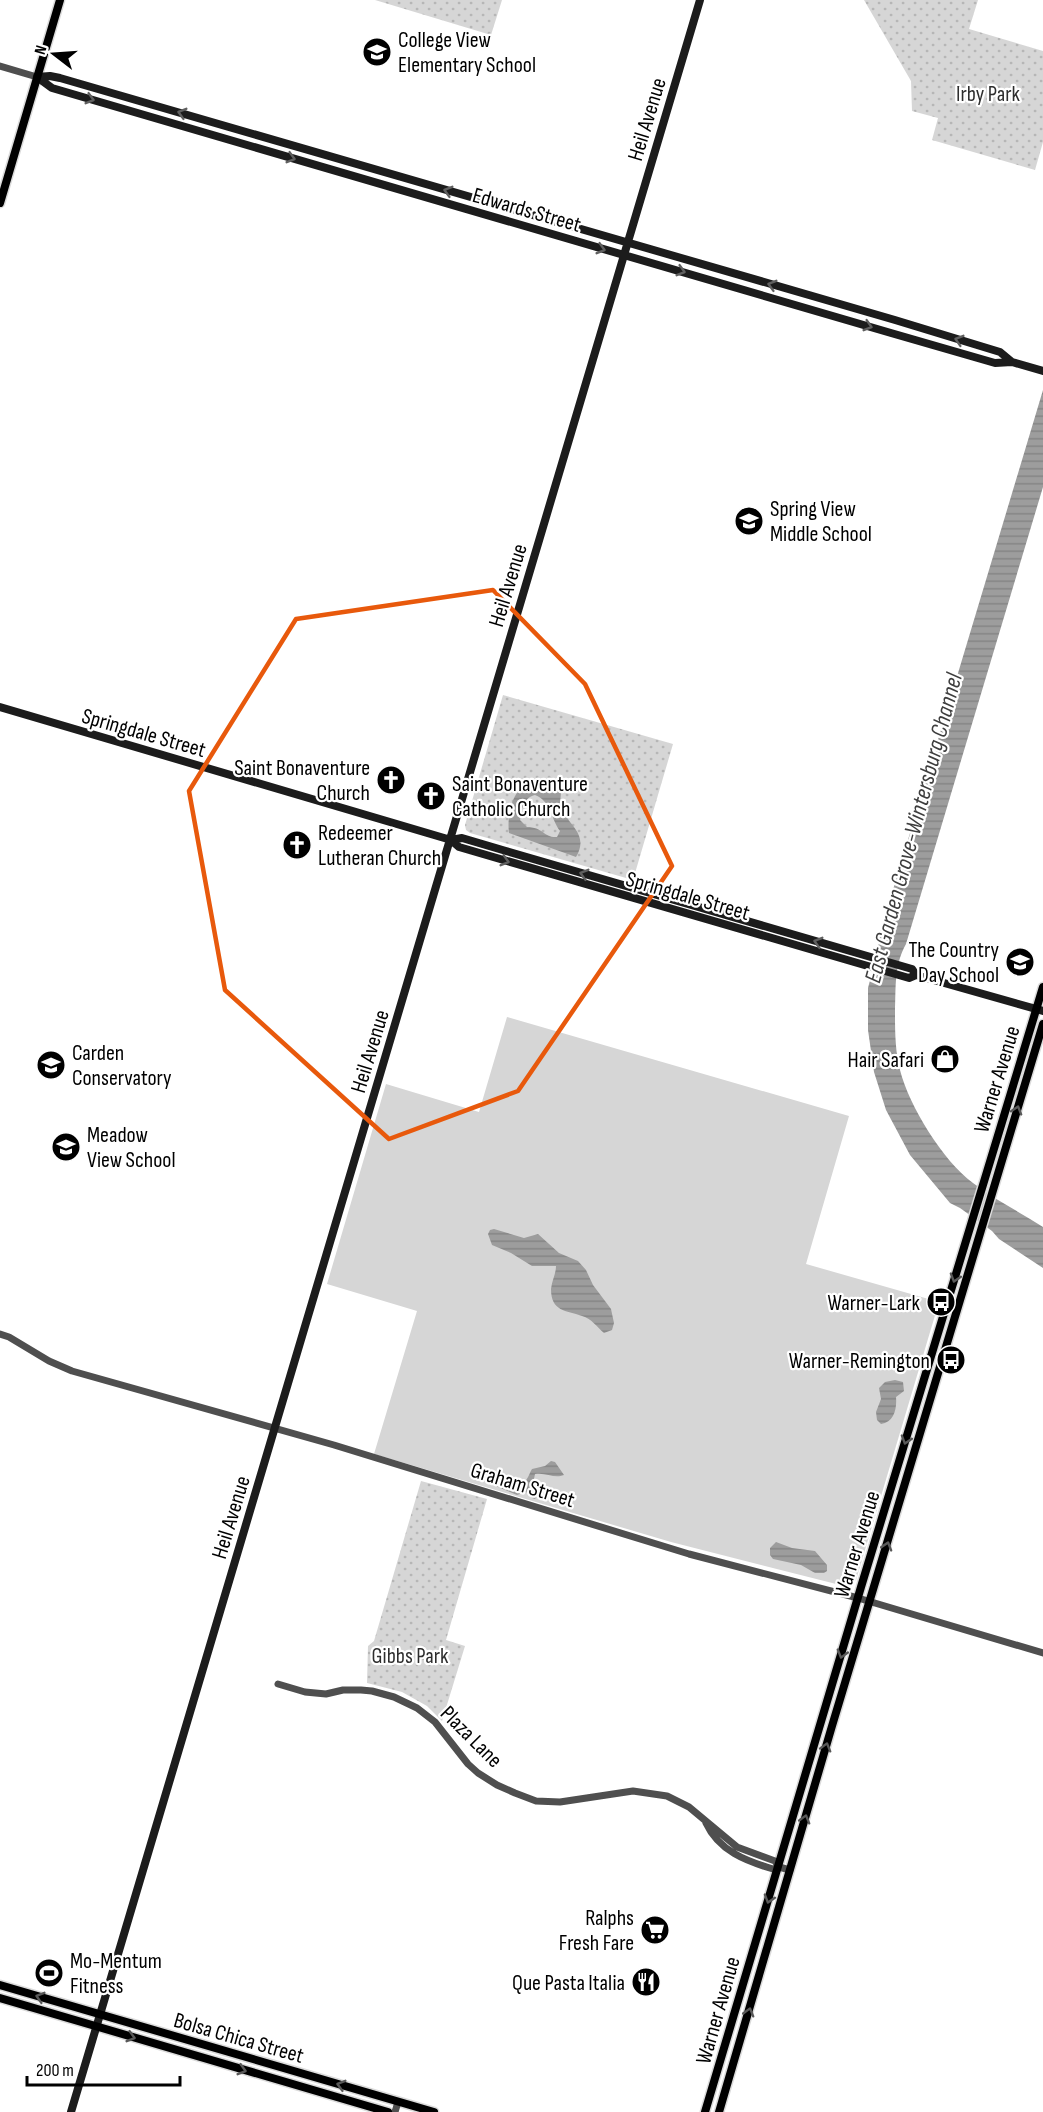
<svg xmlns="http://www.w3.org/2000/svg" width="1043" height="2112" font-family="'Sofia Sans Condensed',sans-serif">
<defs>
<pattern id="park-dots" width="8" height="8" patternUnits="userSpaceOnUse" patternTransform="scale(1.5)"><rect width="8" height="8" fill="#d6d6d6"/><path d="M2 2h.1M6 6h.1" fill="none" stroke="#b6b6b6" stroke-width="1.8" stroke-linecap="round"/></pattern>
<pattern id="water-rules" width="6" height="5" patternUnits="userSpaceOnUse" patternTransform="scale(1.5)"><rect width="6" height="5" fill="#9d9d9d"/><path d="M0 2.5h6" fill="none" stroke="#858585"/></pattern>
</defs>
<rect width="100%" height="100%" fill="#fff"/>
<path fill="#d6d6d6" d="M507 1017 849 1116 806 1264 939 1302 856 1580 850 1586H844L671 1542 374 1454 417 1311 327 1284 386 1084 479 1112Z"/>
<path fill="url(#park-dots)" d="M375 0H502L491 35Z
M864 0H978L969 29 1043 51V142L1035 170 932 140 938 118 912 111 911 81Z
M503 695 673 744 633 880 470 833 466 830 465 825Z
M421 1481 487 1499 446 1640 465 1646 442 1721 427 1706 402 1692 367 1683 368 1646 374 1641Z"/>
<path fill="url(#water-rules)" fill-rule="evenodd" d="M1043 390V487L906 944C894 965 896 987 895 1011 895 1030 895 1051 900 1070 909 1106 943 1161 973 1183 995 1200 1020 1212 1043 1227V1268L999 1239 992 1231 960 1208 950 1203 910 1155 886 1110 874 1072 868 1030V988L878 949 880 933Z
M525 785 543 787 553 785 561 791C561 798 559 804 562 810 570 826 589 835 576 857L509 833C507 817 511 794 525 785ZM535 795C551 801 551 819 560 831L557 837C544 838 543 827 527 827L520 820C521 810 524 797 535 795Z
M494 1229 524 1238 538 1234 559 1253 578 1261 586 1270 593 1285 611 1309 614 1323 612 1330 604 1333C597 1327 592 1319 582 1316 566 1310 551 1312 551 1289 552 1280 556 1274 556 1266H532L511 1253 492 1245 488 1234 490 1230Z
M895 1380 903 1382 904 1391 896 1397C897 1409 894 1422 881 1424L877 1420 876 1412 881 1399 879 1388 885 1382Z
M551 1461 555 1462 564 1475C554 1479 546 1472 535 1474L533 1484 541 1491 535 1499 532 1498 526 1492 517 1495 491 1484 492 1481 499 1479 518 1486C527 1483 528 1476 532 1469L545 1466Z
M776 1542 792 1548 815 1551 827 1565V1571L824 1573H815L801 1565 773 1559 770 1555V1548Z"/>
<g fill="none" stroke-linecap="round" stroke-linejoin="round">
<g stroke="#dbdbdb" stroke-width="11">
<path id="primary" d="M0 203 60 0
M0 1985 434 2112
M0 1998 388 2112
M705 2112 861 1587 1043 987
M719 2112 832 1726 1043 1024"/>
</g>
<path stroke="#4f4f4f" stroke-width="7" d="M0 66 37 77
M0 1334 9 1337 49 1361 72 1371 334 1445 689 1554 858 1598 1043 1653
M278 1684 305 1692 326 1694 343 1690H361L372 1691 394 1697 417 1708 435 1722 468 1764 478 1773 497 1785 515 1793 536 1801 560 1802 633 1791 667 1796 689 1807 737 1847 775 1861 779 1867
M706 1823C719 1851 746 1861 773 1869L779 1867 790 1870
M395 2112 398 2102"/>
<path stroke="#1c1c1c" stroke-width="8" d="M37 77 52 88 891 333 995 363 1012 362 1043 371
M37 77 50 76 60 78 895 320 1000 352 1012 362
M0 707 451 840 459 847 909 978 916 975
M451 840 462 838 506 851 912 969 916 975 1043 1011
M71 2112 700 0"/>
<use href="#primary" stroke="#000" stroke-width="8"/>
</g>
<defs><path id="oneway-chevron" d="M-2-3.5L2.5 0L-2 3.5" fill="none" stroke-width="1.6" stroke-linecap="round" stroke-linejoin="round" transform="scale(1.5)"/></defs>
<g stroke="#606060">
<use href="#oneway-chevron" transform="translate(90 99) rotate(16)"/>
<use href="#oneway-chevron" transform="translate(182 113) rotate(-164)"/>
<use href="#oneway-chevron" transform="translate(291 158) rotate(16)"/>
<use href="#oneway-chevron" transform="translate(448 191) rotate(-164)"/>
<use href="#oneway-chevron" transform="translate(601 249) rotate(16)"/>
<use href="#oneway-chevron" transform="translate(681 271) rotate(16)"/>
<use href="#oneway-chevron" transform="translate(772 285) rotate(-164)"/>
<use href="#oneway-chevron" transform="translate(868 326) rotate(17)"/>
<use href="#oneway-chevron" transform="translate(959 340) rotate(-163)"/>
<use href="#oneway-chevron" transform="translate(505 861) rotate(16)"/>
<use href="#oneway-chevron" transform="translate(584 874) rotate(-164)"/>
<use href="#oneway-chevron" transform="translate(818 942) rotate(-164)"/>
</g>
<g stroke="#595959">
<use href="#oneway-chevron" transform="translate(1017 1110) rotate(-73)"/>
<use href="#oneway-chevron" transform="translate(955 1278) rotate(107)"/>
<use href="#oneway-chevron" transform="translate(906 1440) rotate(107)"/>
<use href="#oneway-chevron" transform="translate(887 1546) rotate(-73)"/>
<use href="#oneway-chevron" transform="translate(842 1654) rotate(106)"/>
<use href="#oneway-chevron" transform="translate(826 1747) rotate(-74)"/>
<use href="#oneway-chevron" transform="translate(805 1819) rotate(-74)"/>
<use href="#oneway-chevron" transform="translate(769 1899) rotate(107)"/>
<use href="#oneway-chevron" transform="translate(40 1997) rotate(-163)"/>
<use href="#oneway-chevron" transform="translate(749 2012) rotate(-74)"/>
<use href="#oneway-chevron" transform="translate(131 2037) rotate(16)"/>
<use href="#oneway-chevron" transform="translate(242 2070) rotate(16)"/>
<use href="#oneway-chevron" transform="translate(341 2085) rotate(-164)"/>
</g>
<path fill="none" stroke="#e8590c" stroke-width="4.5" stroke-linejoin="round" d="M493 590 585 684 672 866 518 1091 389 1139 225 990 189 791 296 619Z"/>
<defs>
<g id="school-disc" transform="scale(1.5)"><circle r="9.5" fill="#000" stroke="#fff"/><path d="M0-5L7-2L0 1L-7-2ZM-4 1L0 2.5L4 1V4Q0 6-4 4Z" fill="#fff"/></g>
<g id="church-disc" transform="scale(1.5)"><circle r="9.5" fill="#000" stroke="#fff"/><path d="M-1.2-6h2.4v3.5h3.3v2.4h-3.3V6h-2.4V-.1h-3.3v-2.4h3.3Z" fill="#fff"/></g>
<g id="shop-disc" transform="scale(1.5)"><circle r="9.5" fill="#000" stroke="#fff"/><path d="M-5-2.5h2.3a2.7 3.5 0 0 1 5.4 0H5L5.5 6h-11ZM-1.5-2.5h3a1.5 2.3 0 0 0-3 0Z" fill="#fff"/></g>
<g id="bus-disc" transform="scale(1.5)"><circle r="9.5" fill="#000" stroke="#fff"/><path d="M-5-6H5V4H4V6H2V4H-2V6H-4V4H-5ZM-3.5-4V0h7V-4ZM-3.5 1.2v1.5H-2V1.2ZM2 1.2v1.5H3.5V1.2Z" fill="#fff"/></g>
<g id="supermarket-disc" transform="scale(1.5)"><circle r="9.5" fill="#000" stroke="#fff"/><path d="M-6-5.5h2.5l.6 2H6L4.5 2H-2.5L-4.4-4H-6ZM-1.5 3.2a1.3 1.3 0 1 0 .1 0ZM3 3.2a1.3 1.3 0 1 0 .1 0Z" fill="#fff"/></g>
<g id="stadium-disc" transform="scale(1.5)"><circle r="9.5" fill="#000" stroke="#fff"/><path d="M0-5a6.5 5 0 1 0 0 10a6.5 5 0 1 0 0-10ZM-3.5-1.8h7v3.6h-7Z" fill="#fff"/></g>
<g id="restaurant-disc" transform="scale(1.5)"><circle r="9.5" fill="#000" stroke="#fff"/><path d="M-5-6h1v4h1v-4h1v4h1v-4h1v5L-1.5 .5V6h-2V.5L-5-1ZM5-6V6H3V1.5H1.5Q1.5-4 5-6Z" fill="#fff"/></g>
</defs>
<g fill-rule="evenodd">
<use href="#school-disc" x="377" y="52"/>
<use href="#school-disc" x="749" y="521"/>
<use href="#church-disc" x="391" y="780"/>
<use href="#church-disc" x="431" y="796"/>
<use href="#church-disc" x="297" y="845"/>
<use href="#school-disc" x="1020" y="962"/>
<use href="#shop-disc" x="945" y="1059"/>
<use href="#school-disc" x="51" y="1065"/>
<use href="#school-disc" x="66" y="1147"/>
<use href="#bus-disc" x="941" y="1302"/>
<use href="#bus-disc" x="951" y="1360"/>
<use href="#supermarket-disc" x="655" y="1930"/>
<use href="#stadium-disc" x="49" y="1973"/>
<use href="#restaurant-disc" x="646" y="1982"/>
</g>
<g text-anchor="middle" stroke-width="4.5" stroke-linejoin="round" paint-order="stroke">
<g font-size="22" fill="#000" stroke="#fff" text-anchor="start">
<text x="398" y="47">College View<tspan x="398" dy="25">Elementary School</tspan></text>
<text x="770" y="516">Spring View<tspan x="770" dy="25">Middle School</tspan></text>
<text x="370" y="775" text-anchor="end">Saint Bonaventure<tspan x="370" dy="25">Church</tspan></text>
<text x="452" y="791">Saint Bonaventure<tspan x="452" dy="25">Catholic Church</tspan></text>
<text x="318" y="840">Redeemer<tspan x="318" dy="25">Lutheran Church</tspan></text>
<text x="999" y="957" text-anchor="end">The Country<tspan x="999" dy="25">Day School</tspan></text>
<text x="72" y="1060">Carden<tspan x="72" dy="25">Conservatory</tspan></text>
<text x="924" y="1067" text-anchor="end">Hair Safari</text>
<text x="87" y="1142">Meadow<tspan x="87" dy="25">View School</tspan></text>
<text x="920" y="1310" text-anchor="end">Warner-Lark</text>
<text x="930" y="1368" text-anchor="end">Warner-Remington</text>
<text x="634" y="1925" text-anchor="end">Ralphs<tspan x="634" dy="25">Fresh Fare</tspan></text>
<text x="70" y="1968">Mo-Mentum<tspan x="70" dy="25">Fitness</tspan></text>
<text x="625" y="1990" text-anchor="end">Que Pasta Italia</text>
</g>
<g font-size="22" fill="#2d2d2d" stroke="#fff">
<text x="988" y="101">Irby Park</text>
<text x="410" y="1663">Gibbs Park</text>
</g>
<g font-size="22" fill="#000" stroke="#fff">
<text transform="translate(646 119) rotate(-73)" y="8">Heil Avenue</text>
<text transform="translate(527 209) rotate(16)" y="8">Edwards Street</text>
<text transform="translate(507 585) rotate(-73)" y="8">Heil Avenue</text>
<text transform="translate(144 732) rotate(16)" y="8">Springdale Street</text>
<text transform="translate(688 895) rotate(16)" y="8">Springdale Street</text>
<text transform="translate(369 1051) rotate(-73)" y="8">Heil Avenue</text>
<text transform="translate(996 1079) rotate(-73)" y="8">Warner Avenue</text>
<text transform="translate(523 1484) rotate(17)" y="8">Graham Street</text>
<text transform="translate(230 1517) rotate(-73)" y="8">Heil Avenue</text>
<text transform="translate(856 1544) rotate(-73)" y="8">Warner Avenue</text>
<text transform="translate(472 1736) rotate(45)" y="8">Plaza Lane</text>
<text transform="translate(717 2010) rotate(-74)" y="8">Warner Avenue</text>
<text transform="translate(239 2037) rotate(16)" y="8">Bolsa Chica Street</text>
</g>
<g font-size="24" font-style="italic" fill="#3e3e3e" stroke="#fff">
<text transform="translate(913 828) rotate(-75)" y="8">East Garden Grove-Wintersburg Channel</text>
</g>
</g>
<g transform="translate(54 54) rotate(287)" stroke="#ffffff" stroke-width="4.5" paint-order="stroke">
<path d="M0-4.5L10 22L0 15L-10 22Z" fill="#000000"/>
<text y="-9" font-size="16" font-weight="bold" text-anchor="middle" fill="#000000">N</text>
</g>
<path d="M27 2076v9h153v-9" fill="none" stroke="#000000" stroke-width="3"/>
<text x="36" y="2076" font-size="18" fill="#000000" stroke="#ffffff" stroke-width="4.5" paint-order="stroke">200 m</text>
</svg>
